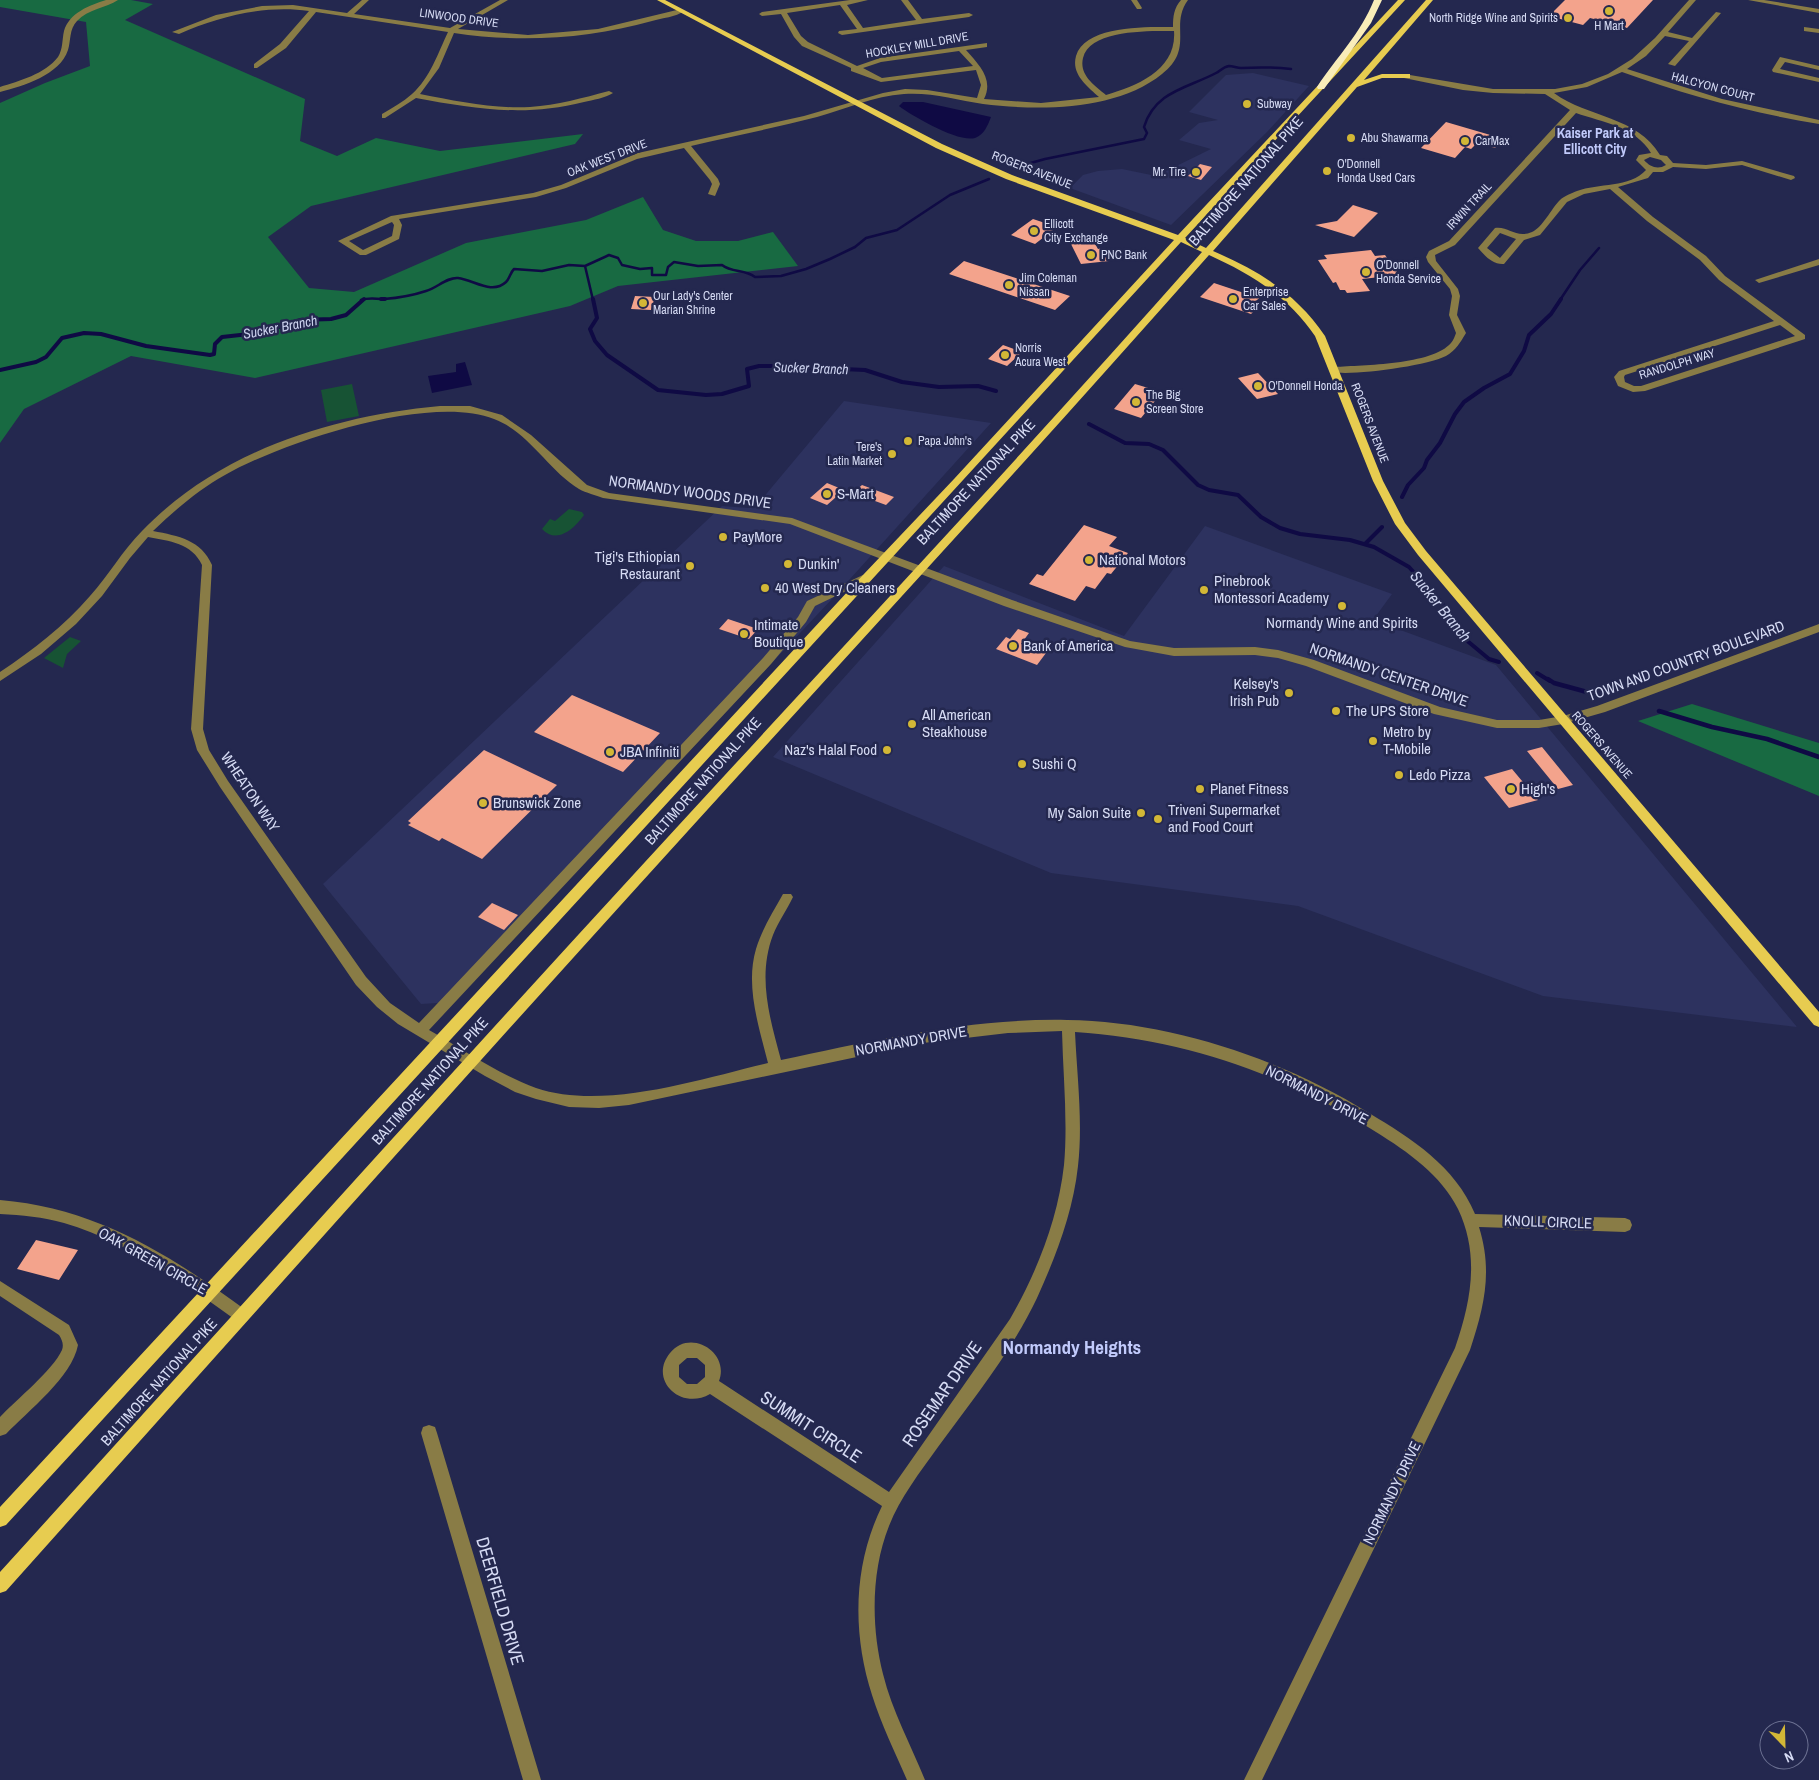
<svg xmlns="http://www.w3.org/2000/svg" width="1819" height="1780" font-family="'Archivo Narrow',sans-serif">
<rect width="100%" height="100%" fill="#24284f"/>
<path fill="#2d325f" d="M1253 73 1309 86 1267 132 1171 225 1070 188 1083 175 1098 171 1122 169 1156 176 1211 149 1179 140 1199 123 1218 120 1189 112 1226 75Z
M844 401 991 423 831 600 454 1002 421 1004 323 884 722 506 748 508 757 505Z
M1205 526 1392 594 1373 620 1496 665 1797 1027 1543 996 1298 906 1051 873 773 757 944 566 1124 636Z"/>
<path fill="#175334" d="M352 384 359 416 327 422 321 390Z
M569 509 582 512 584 515C575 528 557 545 542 529L550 519 555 521Z
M70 637 81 641 67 654 63 668 44 658Z"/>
<path fill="#186a42" d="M0 0H131L153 4 125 20 305 99 300 141 337 156 376 138 440 151 583 134 575 144 311 206 268 237 309 288 354 292 466 243 586 220 643 197 663 230 696 241H738L773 232 798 266 618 286 570 306 255 378 131 356 24 409 0 443V103L45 83 90 66 86 22 0 7Z
M1692 704 1819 743V796L1638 721Z"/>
<path fill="#0f0a44" d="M903 102H923L991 117C988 125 984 135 975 138 959 143 912 116 899 106Z
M465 362 472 385 432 393 428 376 456 372V364Z"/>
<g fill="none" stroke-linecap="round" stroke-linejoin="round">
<path stroke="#0f0a44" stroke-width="2.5" d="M1013 168 1045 159 1144 139 1147 133 1144 127C1155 91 1188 88 1216 73 1220 71 1223 67 1229 66 1233 66 1237 68 1241 68 1258 67 1274 67 1291 69
M585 266 609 255 618 258 622 265 640 269 652 268V275H666L668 267 674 262 698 266 722 265C732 273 745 269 755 277L781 276 806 269 830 259 855 247 866 238 897 230 950 195 989 179
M361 300C370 297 375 299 384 299 397 298 414 295 426 291 437 288 447 277 458 278 474 280 492 295 506 282 510 278 510 273 514 269L542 271 569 265 585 266 593 300
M1560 300 1580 270 1599 248"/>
<path stroke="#0f0a44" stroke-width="4" d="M381 299H385
M593 299 597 318 590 329 595 341 607 355 658 390 706 395 722 394 749 386 747 369 759 366H775L865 370 902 382 939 387 978 386 996 391
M0 370 36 362 46 357 62 338 84 333 101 334 146 346 210 355 214 354 215 344 222 337 258 333 301 320 331 319 346 315 364 299
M1089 424 1125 443 1149 444 1163 450 1198 485 1209 490 1238 495 1261 517 1280 528 1300 534 1350 540 1374 547 1409 567 1441 602 1465 639 1489 659 1499 662
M1402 497 1408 485 1424 468 1427 460 1440 443 1455 414 1464 402 1484 388 1510 374 1524 351 1529 335 1551 314 1561 299
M1365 544 1382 527
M1537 673 1550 681"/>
<path stroke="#0f0a44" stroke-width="4.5" d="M1548 679 1554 683 1587 692
M1659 711 1712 727 1767 739 1819 757"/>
</g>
<path fill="#f3a38c" d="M1565 0H1653L1627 28 1590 18 1583 25 1549 16Z
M1446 122 1504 139 1495 148 1477 143 1471 149 1465 147 1455 158 1421 148Z
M1200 164 1212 167 1201 180 1188 176Z
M1353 205 1378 213 1354 237 1315 225 1337 221Z
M1033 219 1057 227 1035 244 1011 235Z
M1094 242 1098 249 1103 248 1109 261 1081 264 1071 244Z
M1371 250 1375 256 1385 255 1399 275 1362 279 1370 291 1347 293 1345 290H1340L1336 282 1333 283 1318 260 1327 259 1324 255Z
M964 261 1070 296 1055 310 949 274Z
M1214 283 1259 298 1256 301 1262 303 1251 314 1200 297Z
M635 296 655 297 651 310 631 309Z
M1003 345 1022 352 1007 366 988 359Z
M1258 373 1278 394 1257 399 1238 378Z
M1135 384 1155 390 1152 394 1159 396 1141 418 1114 409Z
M827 483 844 490 827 505 810 498Z
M862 485 894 497 886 505 853 493Z
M1084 525 1117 537 1109 546 1128 553 1111 574 1107 573 1095 589 1086 586 1075 601 1029 584 1037 574 1043 576Z
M728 619 758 629 749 639 719 629Z
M1018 629 1029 633 1021 644 1046 653 1037 665 996 649 1006 637 1010 639Z
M572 695 660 733 623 772 534 732Z
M1542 747 1573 785 1558 789 1527 751Z
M484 750 557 785 482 859 442 838 439 841 408 825 411 823 408 821Z
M1512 769 1538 800 1509 808 1484 777Z
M492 903 518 915 504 930 478 917Z
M36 1240 78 1250 59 1280 17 1269Z"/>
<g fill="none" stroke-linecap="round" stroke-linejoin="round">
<path fill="#897c46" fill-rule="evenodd" d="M106 0H118C106 8 88 9 77 21 69 29 71 41 68 50 60 75 23 86 0 92V87C19 81 45 74 58 57 63 49 62 40 64 31 69 13 90 5 106 0Z
M362 0H369L354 14 450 28 500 0H508L458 29 528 35 598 29 681 9 684 11C676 17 662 18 652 21 588 39 520 43 454 33L439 68 420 94C456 101 493 109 530 107 557 105 583 98 609 91L613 93C605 98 593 100 584 102 525 117 475 109 416 98L385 118H382V114C392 108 403 102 412 94 430 78 438 53 448 32L316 12 286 48 257 68H254V64L280 44 309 11C264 5 220 16 179 34L172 32 216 15 262 6 293 5 347 13Z
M850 0H868L847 5 863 28 916 20 901 0H908L922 19 969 13 973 15 969 17 842 35 838 33 839 31 857 29 840 5 787 13 801 36 808 42 857 66 880 58 987 43V47L966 50C979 65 994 79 984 99L1041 103 1099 97C1087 86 1071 74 1076 56 1085 25 1147 27 1173 27 1173 16 1174 8 1181 0H1188C1169 26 1195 48 1162 74 1116 111 1039 111 983 104 957 100 931 92 904 94 874 96 846 109 817 117 775 128 733 136 691 146L718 179 720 184 715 196 708 194 712 184 710 180 684 148 637 159 566 188 536 197 399 219 402 225 399 239 366 255H360L338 241 391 216 533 193 561 185 638 153 804 116 883 93 905 89 927 90 977 98 981 85 976 70 881 82 851 71V68L802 46 794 37 781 14 762 16 759 14 762 12ZM1174 31C1177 70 1137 86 1106 95 1094 85 1079 75 1083 58 1090 29 1150 31 1174 31ZM959 51 973 66 882 78 863 68 881 62ZM392 222 394 225 392 236 363 250 349 241Z
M1131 0H1137L1142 8 1141 9H1137Z
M1689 0H1696L1668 32 1692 38 1716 12 1721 13 1675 66 1668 64 1689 41 1665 36 1646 56 1627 69 1722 99 1819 120V124C1751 113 1686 95 1622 72L1587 87 1554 93C1588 118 1637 116 1660 155L1667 156 1673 163 1706 165 1742 161 1794 176 1795 178 1791 180 1742 165 1706 169 1673 167 1663 172H1653L1648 178 1618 187 1653 217 1706 256 1725 276 1805 335V339L1645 391 1633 392 1618 386 1614 377 1619 371 1774 321 1719 280 1700 260 1647 221 1610 189 1584 194 1567 202 1540 235 1524 240 1504 264C1493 265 1485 256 1478 248L1495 228C1509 226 1516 239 1532 232 1543 227 1551 209 1560 200 1564 196 1572 193 1577 191 1598 183 1630 188 1646 170L1636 160 1639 155 1651 153C1636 127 1602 122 1576 113L1455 245 1435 255 1436 261 1458 289 1460 296 1457 315 1466 333C1460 343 1456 350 1446 356 1426 366 1353 376 1332 372L1330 370 1335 367C1363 365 1432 365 1451 343 1453 341 1455 336 1456 333L1449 315 1452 296 1450 289 1428 262 1426 257 1429 251 1449 241 1570 110 1545 94 1493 93 1463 90 1404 78V74L1493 89H1555L1582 84 1608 74 1632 59 1655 38ZM1650 157 1661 160 1666 165C1658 170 1650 167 1644 160ZM1500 233 1516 239 1500 258 1487 248ZM1780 325 1795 336 1641 386H1634L1625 382 1624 377 1625 375Z
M1748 0H1764L1819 9V13Z
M1804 27 1819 29V33L1804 31Z
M1780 57 1819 66V70L1785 62 1780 69 1819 78V82L1773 72 1772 70Z
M1819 259V265L1759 283 1755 280Z
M440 406H470L502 415 531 435 587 485 609 493 792 518 1012 600 1130 641 1174 648 1255 647 1278 650 1314 660 1440 707 1497 720H1539L1563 716 1597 706 1819 624V632L1605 712 1563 724 1539 728H1497L1434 714 1306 666 1278 658 1255 655 1174 656 1125 647 1004 606 790 524 603 498C596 495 586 493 579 489 548 470 529 432 494 419 430 393 283 442 225 475 198 490 175 510 153 531 179 536 201 540 212 565L203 729 209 750 228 781 366 977 390 1003 419 1023 763 658 798 617 807 601 863 575H871L872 577 871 579 815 606 806 622 771 664 429 1030C464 1050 498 1074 536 1088 604 1111 700 1079 768 1063 759 1027 745 986 756 949 762 929 773 912 783 894H791L793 897C787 910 778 922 773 935 757 977 770 1019 781 1060 875 1040 970 1018 1067 1020 1168 1021 1283 1059 1369 1113 1412 1139 1455 1166 1475 1214L1625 1218 1630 1220 1632 1225 1630 1230 1625 1232 1479 1227C1493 1272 1484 1307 1470 1350L1262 1780H1244L1455 1348C1471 1302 1480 1255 1458 1209 1441 1175 1408 1152 1376 1132 1284 1074 1184 1039 1075 1032 1077 1076 1083 1122 1078 1166 1073 1212 1056 1256 1037 1298 1012 1351 973 1399 938 1447 920 1472 900 1498 889 1526 871 1571 871 1627 883 1674 892 1711 911 1745 925 1780H907C895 1752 881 1724 872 1695 852 1633 853 1565 882 1506L710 1394C681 1411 648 1380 670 1353 690 1328 730 1352 719 1381L889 1492 1010 1319C1037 1272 1058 1219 1064 1165 1068 1121 1063 1075 1062 1031L1008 1033 923 1043 629 1105 599 1108 569 1107 536 1099 515 1092 485 1076 398 1024 377 1007 356 985 220 787 197 750 191 729 202 565C192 543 169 541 148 537L130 558 102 596 76 624 41 654 0 681V672C33 650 64 626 90 596 109 575 122 551 142 531 219 451 332 416 440 406ZM687 1358H697L705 1365V1377L697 1384H687L679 1377V1365Z
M0 1200C97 1208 170 1255 247 1311L250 1316 247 1321 242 1323 237 1321C184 1283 128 1242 64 1223 43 1217 22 1215 0 1214Z
M0 1281 69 1325 78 1345C72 1377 28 1411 6 1434L0 1436V1417C16 1400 53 1370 62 1350 64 1344 62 1340 59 1335L0 1296Z
M429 1425 435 1427 437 1433 541 1780H523L421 1433 423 1427Z"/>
<path fill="#e7cc50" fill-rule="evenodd" d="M657 0H665L942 144 1012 175 1178 235 1398 0H1405L1185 238 1206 248 1426 0H1433L1364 80 1382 74H1410V78H1382L1357 87 1213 251C1259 271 1296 293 1325 336L1383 481 1405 523 1426 551 1819 1012V1027L1814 1025 1418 555 1395 524 1373 481 1315 336C1289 297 1251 274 1209 255 1022 467 829 675 639 885 427 1119 217 1355 6 1591L0 1593V1572C215 1335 429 1097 645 862 831 659 1020 458 1202 252L1181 242 6 1525 0 1527V1507L863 575 954 479 1174 240 1006 179 936 148Z"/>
<path fill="#f9edb9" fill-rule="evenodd" d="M1374 0H1382L1371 23 1324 89H1318L1317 87C1336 58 1361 33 1374 0Z"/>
</g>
<g fill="#d2b736" stroke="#24284f" stroke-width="2">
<circle cx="1609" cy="11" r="5"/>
<circle cx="1568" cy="18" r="5"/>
<circle cx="1247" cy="104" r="5"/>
<circle cx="1351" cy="138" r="5"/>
<circle cx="1465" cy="141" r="5"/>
<circle cx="1327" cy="171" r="5"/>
<circle cx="1196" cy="172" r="5"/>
<circle cx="1034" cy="231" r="5"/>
<circle cx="1091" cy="255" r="5"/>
<circle cx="1366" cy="272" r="5"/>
<circle cx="1009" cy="285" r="5"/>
<circle cx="1233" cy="299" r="5"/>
<circle cx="643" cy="303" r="5"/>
<circle cx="1005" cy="355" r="5"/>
<circle cx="1258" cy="386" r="5"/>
<circle cx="1136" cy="402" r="5"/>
<circle cx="908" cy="441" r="5"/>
<circle cx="892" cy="454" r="5"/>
<circle cx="827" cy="494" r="5"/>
<circle cx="723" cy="537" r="5"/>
<circle cx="1089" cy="560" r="5"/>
<circle cx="788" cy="564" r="5"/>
<circle cx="690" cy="566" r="5"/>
<circle cx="765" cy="588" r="5"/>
<circle cx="1204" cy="590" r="5"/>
<circle cx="1342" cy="606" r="5"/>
<circle cx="744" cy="634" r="5"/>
<circle cx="1013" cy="646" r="5"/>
<circle cx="1289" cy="693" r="5"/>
<circle cx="1336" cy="711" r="5"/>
<circle cx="912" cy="724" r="5"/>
<circle cx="1373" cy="741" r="5"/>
<circle cx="887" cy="750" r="5"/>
<circle cx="610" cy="752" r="5"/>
<circle cx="1022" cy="764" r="5"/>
<circle cx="1399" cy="775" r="5"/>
<circle cx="1200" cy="789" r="5"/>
<circle cx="1511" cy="789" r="5"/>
<circle cx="483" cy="803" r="5"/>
<circle cx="1141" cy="813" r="5"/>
<circle cx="1158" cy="819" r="5"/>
</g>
<g text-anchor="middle" stroke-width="5" stroke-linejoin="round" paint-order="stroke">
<g font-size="12" fill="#d6dbf4" stroke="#24284f">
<text transform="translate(459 18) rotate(8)" y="4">LINWOOD DRIVE</text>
<text transform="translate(917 45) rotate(-10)" y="4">HOCKLEY MILL DRIVE</text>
<text transform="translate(1713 87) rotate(15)" y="4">HALCYON COURT</text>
<text transform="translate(607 158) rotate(-21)" y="4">OAK WEST DRIVE</text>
<text transform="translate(1032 170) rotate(21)" y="4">ROGERS AVENUE</text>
<text transform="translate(1469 206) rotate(-47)" y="4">IRWIN TRAIL</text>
<text transform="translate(1677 364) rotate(-17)" y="4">RANDOLPH WAY</text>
<text transform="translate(1370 423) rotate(69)" y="4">ROGERS AVENUE</text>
<text transform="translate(1602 745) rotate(49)" y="4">ROGERS AVENUE</text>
</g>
<g font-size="12" fill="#d6dbf4" stroke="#24284f" text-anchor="start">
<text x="1558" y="22" text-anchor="end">North Ridge Wine and Spirits</text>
<text x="1609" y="30" text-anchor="middle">H Mart</text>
<text x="1257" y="108">Subway</text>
<text x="1361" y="142">Abu Shawarma</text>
<text x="1475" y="145">CarMax</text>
<text x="1337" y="168">O'Donnell<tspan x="1337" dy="14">Honda Used Cars</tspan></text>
<text x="1186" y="176" text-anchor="end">Mr. Tire</text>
<text x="1044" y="228">Ellicott<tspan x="1044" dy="14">City Exchange</tspan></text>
<text x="1101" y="259">PNC Bank</text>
<text x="1376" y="269">O'Donnell<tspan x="1376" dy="14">Honda Service</tspan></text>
<text x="1019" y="282">Jim Coleman<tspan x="1019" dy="14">Nissan</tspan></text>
<text x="1243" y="296">Enterprise<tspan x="1243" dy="14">Car Sales</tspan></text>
<text x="653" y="300">Our Lady's Center<tspan x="653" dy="14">Marian Shrine</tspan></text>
<text x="1015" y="352">Norris<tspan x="1015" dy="14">Acura West</tspan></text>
<text x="1268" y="390">O'Donnell Honda</text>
<text x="1146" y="399">The Big<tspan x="1146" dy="14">Screen Store</tspan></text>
<text x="918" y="445">Papa John's</text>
<text x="882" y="451" text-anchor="end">Tere's<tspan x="882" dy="14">Latin Market</tspan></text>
</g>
<g font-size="14" font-weight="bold" fill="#c1cafb" stroke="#24284f">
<text x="1595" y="138">Kaiser Park at<tspan x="1595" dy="16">Ellicott City</tspan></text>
</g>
<g font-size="14" font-style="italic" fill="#cbd1ed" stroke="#24284f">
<text transform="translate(280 327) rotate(-11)" y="5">Sucker Branch</text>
<text transform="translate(811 368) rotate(2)" y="5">Sucker Branch</text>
</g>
<g font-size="15" fill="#d6dbf4" stroke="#24284f">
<text transform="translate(1246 181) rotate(-49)" y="5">BALTIMORE NATIONAL PIKE</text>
<text transform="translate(976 482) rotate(-47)" y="5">BALTIMORE NATIONAL PIKE</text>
<text transform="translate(690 492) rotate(8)" y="5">NORMANDY WOODS DRIVE</text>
<text transform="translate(1686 661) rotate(-20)" y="5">TOWN AND COUNTRY BOULEVARD</text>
<text transform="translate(1389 675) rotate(19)" y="5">NORMANDY CENTER DRIVE</text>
<text transform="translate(703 781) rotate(-48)" y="5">BALTIMORE NATIONAL PIKE</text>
<text transform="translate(250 792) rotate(56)" y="5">WHEATON WAY</text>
<text transform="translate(911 1041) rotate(-10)" y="5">NORMANDY DRIVE</text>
<text transform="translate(430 1081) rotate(-48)" y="5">BALTIMORE NATIONAL PIKE</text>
<text transform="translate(1317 1095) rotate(27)" y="5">NORMANDY DRIVE</text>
<text transform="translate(1548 1222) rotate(2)" y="5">KNOLL CIRCLE</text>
<text transform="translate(153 1261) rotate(29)" y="5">OAK GREEN CIRCLE</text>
<text transform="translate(159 1382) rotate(-48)" y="5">BALTIMORE NATIONAL PIKE</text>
<text transform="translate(1392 1493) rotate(-64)" y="5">NORMANDY DRIVE</text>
</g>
<g font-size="15" fill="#d6dbf4" stroke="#24284f" text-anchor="start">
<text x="837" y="499">S-Mart</text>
<text x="733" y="542">PayMore</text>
<text x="680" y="562" text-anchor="end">Tigi's Ethiopian<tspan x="680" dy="17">Restaurant</tspan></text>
<text x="1099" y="565">National Motors</text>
<text x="798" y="569">Dunkin'</text>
<text x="1214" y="586">Pinebrook<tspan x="1214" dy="17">Montessori Academy</tspan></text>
<text x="775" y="593">40 West Dry Cleaners</text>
<text x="1342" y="628" text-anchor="middle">Normandy Wine and Spirits</text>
<text x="754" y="630">Intimate<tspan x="754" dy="17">Boutique</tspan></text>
<text x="1023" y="651">Bank of America</text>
<text x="1279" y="689" text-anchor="end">Kelsey's<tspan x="1279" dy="17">Irish Pub</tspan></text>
<text x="1346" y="716">The UPS Store</text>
<text x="922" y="720">All American<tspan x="922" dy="17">Steakhouse</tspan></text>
<text x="1383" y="737">Metro by<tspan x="1383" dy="17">T-Mobile</tspan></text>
<text x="877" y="755" text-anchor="end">Naz's Halal Food</text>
<text x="620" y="757">JBA Infiniti</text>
<text x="1032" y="769">Sushi Q</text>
<text x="1409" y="780">Ledo Pizza</text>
<text x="1210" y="794">Planet Fitness</text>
<text x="1521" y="794">High's</text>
<text x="493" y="808">Brunswick Zone</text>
<text x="1168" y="815">Triveni Supermarket<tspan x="1168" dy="17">and Food Court</tspan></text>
<text x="1131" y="818" text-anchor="end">My Salon Suite</text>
</g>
<g font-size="16" font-style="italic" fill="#cbd1ed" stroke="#24284f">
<text transform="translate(1441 606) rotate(51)" y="6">Sucker Branch</text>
</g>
<g font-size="18" fill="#d6dbf4" stroke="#24284f">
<text transform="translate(942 1394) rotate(-55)" y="6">ROSEMAR DRIVE</text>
<text transform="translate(811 1427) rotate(33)" y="6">SUMMIT CIRCLE</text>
<text transform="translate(500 1601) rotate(74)" y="6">DEERFIELD DRIVE</text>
</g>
<g font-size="19" font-weight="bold" fill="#c1cafb" stroke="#24284f">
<text x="1072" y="1354">Normandy Heights</text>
</g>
</g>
<g transform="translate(1784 1745) rotate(157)"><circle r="24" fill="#24284f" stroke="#6b7091"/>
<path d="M0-4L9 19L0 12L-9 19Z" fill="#d2b736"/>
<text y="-8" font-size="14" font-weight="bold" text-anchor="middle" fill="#d6dbf4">N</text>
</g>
</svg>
